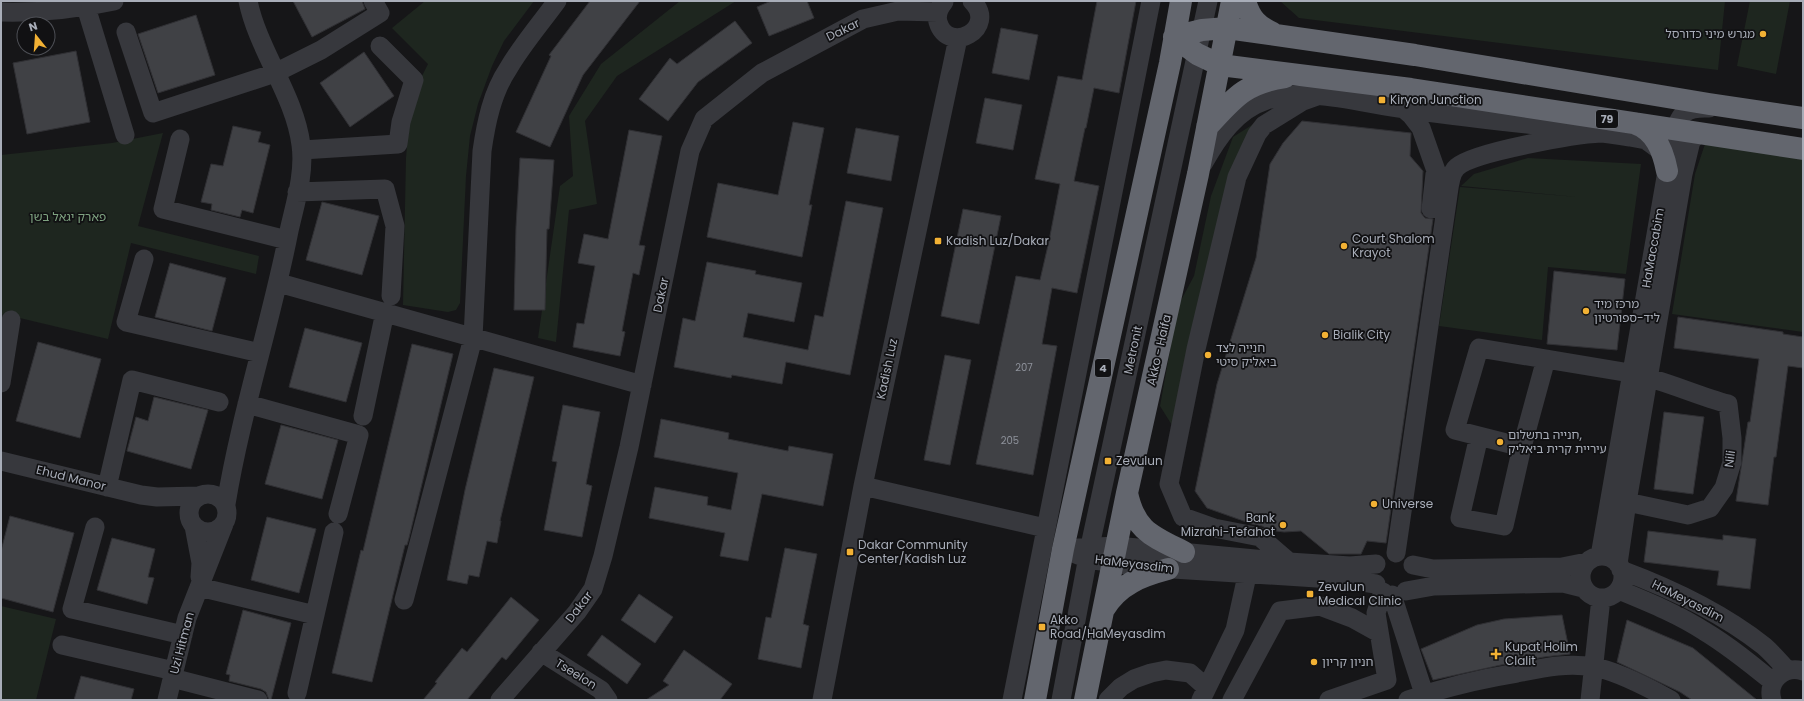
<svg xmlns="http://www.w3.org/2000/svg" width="1804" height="701" font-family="Poppins,'Noto Sans Hebrew',sans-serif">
<rect width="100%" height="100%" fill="#161618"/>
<path fill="#1e261f" d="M425 1H534L504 41 492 66 478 104 470 136 466 176 460 303 456 310 448 312 403 305 406 158 409 123 417 86 428 64 392 28Z
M680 1H736L617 76 585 121 597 204 569 210 556 342 538 338 560 186 573 176 569 116 601 64Z
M1280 1H1725L1718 70 1299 18Z
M1750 1H1790L1776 74 1737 66Z
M1263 118 1254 134 1175 430 1160 406 1178 306 1194 276 1211 196 1233 137Z
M163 133 138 226 259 256 256 274 131 243 108 339 3 314 1 326V155L112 143Z
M1705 144 1803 156V332L1672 314 1695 174Z
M1528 158 1641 164 1626 274 1548 267 1542 340 1439 326 1460 187 1578 197 1461 186 1474 174Z
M1 606 56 619 36 700H1Z"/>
<path fill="#404145" stroke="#303034" d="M293 1H362L365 9 312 37Z
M590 1H640L583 75 550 147 516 132 551 56 549 55Z
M771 1H807L814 18 769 36 757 7Z
M1097 1H1136L1119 93 1094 88 1086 128H1085L1074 181 1099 186 1077 293 1052 288 1042 344 1057 346 1033 475 976 464 1016 276 1040 280 1049 241 1060 184 1035 179 1058 76 1082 80Z
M196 15 215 75 158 93 138 34Z
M735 21 752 43 698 82 668 121 639 99 670 58 677 64Z
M1001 28 1038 35 1029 80 992 73Z
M76 51 90 122 27 134 13 63Z
M364 52 394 96 350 127 320 83Z
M985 98 1022 105 1013 150 976 143Z
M1302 121 1411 133 1410 156 1423 171 1421 213 1425 218 1433 219 1386 543 1367 541 1361 554H1329L1301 531 1284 532 1269 530 1262 526 1252 524 1207 508 1195 491 1217 384 1256 258 1270 164 1283 143Z
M793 122 824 128 809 205H812L802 257 707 237 718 183 778 195Z
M233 126 261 132 258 142 270 145 253 213 242 210 240 217 211 210 212 204 201 202 211 164 223 166Z
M856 128 899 136 891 181 847 173Z
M629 130 662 136 639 245 645 246 639 275 633 273 622 331 625 332 620 356 573 347 577 323 584 324 595 266 578 263 584 234 608 239Z
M520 158 554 160 549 229H547L545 310H514L516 227Z
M846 201 883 208 850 375 786 362 782 384 732 375 731 378 674 367 683 318 695 321 707 262 756 271 755 274 802 283 794 322 748 313 743 337 808 350 815 315 823 317Z
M322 202 379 216 362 275 306 260Z
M963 209 1001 216 979 324 941 316Z
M170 263 226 278 212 331 155 317Z
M1554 271 1625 279 1617 350 1547 344Z
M1678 317 1783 332V334L1803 337V368L1788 366 1776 457H1774L1768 505 1736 501 1748 422H1750L1759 359 1674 348Z
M305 328 362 343 346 402 289 387Z
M38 342 101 359 80 438 16 421Z
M412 344 453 354 409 538 407 545H405L372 682 332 673 361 550 363 551Z
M945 355 971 360 950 465 924 460Z
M494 368 534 377 500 521H501L497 543 487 541 479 577 469 575 467 584 447 580 465 490Z
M154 397 208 410 191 469 127 451 136 417 148 421Z
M563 405 600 412 586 484 592 486 582 537 544 530 557 462 552 461Z
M1664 412 1704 417 1693 494 1654 489Z
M661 419 729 433 728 439 788 451 789 446 833 454 823 506 762 494 748 561 720 556 725 533 649 518 655 487 708 497 707 505 731 510 738 473 654 457Z
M281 425 338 440 322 499 265 484Z
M10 516 74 533 53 612 1 598V551Z
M267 517 316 529 299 593 251 580Z
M1648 531 1723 540V535L1756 539 1750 589 1717 585 1719 571 1644 562Z
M112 538 155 549 148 577 154 578 147 604 97 590Z
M785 548 817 554 803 624 809 626 801 668 758 659 766 617 771 618Z
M639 594 673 617 655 643 621 620Z
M511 597 539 620 506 660 502 657 467 700H423L437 683 435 682 462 648 467 652Z
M243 610 291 623 271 700H269L266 692 261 689 229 681 230 675 226 674Z
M1562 615 1570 654 1544 657 1501 665 1433 680 1421 649 1477 625 1504 619Z
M1627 620 1693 648 1757 700H1692L1680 692 1617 662Z
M602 635 641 664 627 684 587 655Z
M684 650 732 684 720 700H646L669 685 663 681Z
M81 676 134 689 131 700H74Z"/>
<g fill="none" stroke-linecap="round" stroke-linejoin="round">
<path stroke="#37383d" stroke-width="19" d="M944 2C939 8 936 15 938 22 948 56 999 28 972 1
M86 7 125 135
M1 12C38 13 77 9 114 1
M126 32 153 113 275 73 321 50 380 13 373 1
M1404 109 1411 115 1421 128 1447 202
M180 139 163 209 287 240
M302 150 398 144 401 122 414 80 380 46
M1203 164C1218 137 1236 110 1267 100 1308 86 1363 104 1405 109 1480 120 1555 126 1630 137L1646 140 1661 151
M297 192 385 189 395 226 391 296
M1431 209 1435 174
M144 259 126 322 260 353
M279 283 642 385
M1546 359 1522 447 1455 430 1479 348 1630 373C1664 380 1695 395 1728 404L1732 438V462L1724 488 1710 508 1688 515 1627 502
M1 383 11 320
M247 404 359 435 338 514
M363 416 385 312
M1479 436 1460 518 1504 526 1522 447
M1 461 141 495 157 497 199 496
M863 486 1045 528
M107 487 132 380 219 402
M189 513a19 19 0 1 1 38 0a19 19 0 1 1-38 0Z
M226 504C241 412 271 323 289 231 295 204 305 173 301 145 295 96 258 50 248 1
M194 526 201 563 200 577
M95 527 72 609 183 635
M1078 548 1116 546 1289 562 1350 566 1376 564
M1063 549 1088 559 1141 567 1348 580 1376 584
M1396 553 1447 202C1449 191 1449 174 1457 167 1473 152 1577 134 1601 133
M1600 556 1673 137C1680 114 1683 107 1709 108
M1581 577a21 21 0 1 1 42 0a21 21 0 1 1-42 0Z
M1289 562 1260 537 1214 528 1183 517 1169 484 1196 349 1237 177 1257 134 1264 125 1303 101 1317 96
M1618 564 1627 502 1683 174 1691 141 1698 134
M1413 565 1433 569 1562 567 1587 562
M1621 570C1672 589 1721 612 1764 646 1772 653 1780 662 1787 670
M199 587 315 615
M1619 590C1648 602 1678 614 1704 631 1729 646 1751 664 1773 682
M1406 591 1434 586 1563 583 1583 588
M1392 595 1426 700
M404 600 473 338 482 151C486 123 492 93 508 69 522 45 541 23 557 1
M62 645 174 671
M541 652 601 690 608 700
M172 678 258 700
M297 693 334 532
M167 700 187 618 224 524
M500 700 577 612 593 589 603 556 629 447 690 151 704 119 762 73 863 19 898 11 938 12
M822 700 863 486 958 38
M1012 700 1151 1
M1061 700 1090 546 1208 1
M1108 700 1121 687 1134 679 1151 673 1166 670 1190 673 1207 688
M1201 700 1235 630 1250 562
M1232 700 1280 611 1320 606 1352 618 1379 633
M1329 700 1387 680 1376 613 1383 592
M1408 700C1443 688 1480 679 1517 673 1542 668 1568 662 1593 667 1615 670 1651 689 1671 700
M1590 700 1601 598
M1772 700C1766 680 1785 665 1803 671"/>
<path stroke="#63666e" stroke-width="22" d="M1245 1C1250 18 1257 26 1273 33
M1174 37 1197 54 1220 65 1411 89 1803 149
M1174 37 1202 30 1227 28 1415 55 1709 104 1803 118
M1634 123C1655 130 1663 150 1667 171
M1207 127C1233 99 1244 83 1285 77
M1127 493C1135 531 1152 536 1184 552
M1104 609C1119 584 1142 576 1168 569
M1035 700 1063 549 1170 63 1181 1
M1085 700 1127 493 1198 174 1232 1"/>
</g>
<g fill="#f2b134" stroke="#111113" stroke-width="1.5">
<circle cx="1763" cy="34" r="4"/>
<rect x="1378" y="96" width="8" height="8" rx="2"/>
<rect x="934" y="237" width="8" height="8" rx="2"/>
<circle cx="1344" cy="246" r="4"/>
<circle cx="1586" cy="311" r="4"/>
<circle cx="1325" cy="335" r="4"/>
<circle cx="1208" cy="355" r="4"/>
<circle cx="1500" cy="442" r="4"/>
<rect x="1104" y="457" width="8" height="8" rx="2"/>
<circle cx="1374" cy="504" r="4"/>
<circle cx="1283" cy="525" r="4"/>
<rect x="846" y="548" width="8" height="8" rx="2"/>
<rect x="1306" y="590" width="8" height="8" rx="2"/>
<rect x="1038" y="623" width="8" height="8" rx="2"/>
<path d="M1494 648h4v4h4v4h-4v4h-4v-4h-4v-4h4z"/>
<circle cx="1314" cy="662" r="4"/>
</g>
<g text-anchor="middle" stroke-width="3.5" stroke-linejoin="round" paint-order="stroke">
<g font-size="10" fill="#8e929b">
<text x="1024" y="371">207</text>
<text x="1010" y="444">205</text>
</g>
<g fill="#111113" stroke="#7b7e86" stroke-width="1">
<rect x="1596" y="110" width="22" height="18" rx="3"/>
<rect x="1095" y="359" width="16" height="18" rx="3"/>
</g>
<g font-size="11" font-weight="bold" fill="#a8adb8">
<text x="1607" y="123">79</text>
<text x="1103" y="372">4</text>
</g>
<g font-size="12" fill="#a8adb8" stroke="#111113">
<text transform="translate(843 30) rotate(-26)" y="4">Dakar</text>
<text transform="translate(1653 248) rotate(-80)" y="4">HaMaccabim</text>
<text transform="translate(661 295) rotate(-78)" y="4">Dakar</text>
<text transform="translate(1133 350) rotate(-78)" y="4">Metronit</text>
<text transform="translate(1159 350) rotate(-77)" y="4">Akko - Haifa</text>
<text transform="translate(887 369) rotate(-78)" y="4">Kadish Luz</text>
<text transform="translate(1730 459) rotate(-82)" y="4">Nili</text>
<text transform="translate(71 478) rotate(14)" y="4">Ehud Manor</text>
<text transform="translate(1134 564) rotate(7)" y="4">HaMeyasdim</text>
<text transform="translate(1688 601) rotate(27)" y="4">HaMeyasdim</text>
<text transform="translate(579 607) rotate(-52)" y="4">Dakar</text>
<text transform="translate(182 643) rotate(-75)" y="4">Uzi Hitman</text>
<text transform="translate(576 674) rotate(32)" y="4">Tseelon</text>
</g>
<g font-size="12" fill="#a8adb8" stroke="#111113" text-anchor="start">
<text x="1755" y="38" text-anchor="end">מגרש מיני כדורסל</text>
<text x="1390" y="104">Kiryon Junction</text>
<text x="1352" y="243">Court Shalom<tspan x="1352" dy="14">Krayot</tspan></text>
<text x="946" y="245">Kadish Luz/Dakar</text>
<text x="1594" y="308">מרכז מיד<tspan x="1594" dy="14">ליד-ספורטיון</tspan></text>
<text x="1333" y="339">Bialik City</text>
<text x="1216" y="352">חנייה לצד<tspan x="1216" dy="14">ביאליק סיטי</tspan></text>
<text x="1508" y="439">חנייה בתשלום,<tspan x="1508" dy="14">עיריית קרית ביאליק</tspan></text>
<text x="1116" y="465">Zevulun</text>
<text x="1382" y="508">Universe</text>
<text x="1275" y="522" text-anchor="end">Bank<tspan x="1275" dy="14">Mizrahi-Tefahot</tspan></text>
<text x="858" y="549">Dakar Community<tspan x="858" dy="14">Center/Kadish Luz</tspan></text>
<text x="1318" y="591">Zevulun<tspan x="1318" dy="14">Medical Clinic</tspan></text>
<text x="1050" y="624">Akko<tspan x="1050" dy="14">Road/HaMeyasdim</tspan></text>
<text x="1505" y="651">Kupat Holim<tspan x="1505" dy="14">Clalit</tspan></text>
<text x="1322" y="666">חניון קריון</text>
</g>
<g font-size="12" fill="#7fa381" stroke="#111113">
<text x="68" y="221">פארק יגאל בשן</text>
</g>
</g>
<rect width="1804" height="701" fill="none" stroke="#a8adb8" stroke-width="4"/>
<g transform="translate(36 36) rotate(343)"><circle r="19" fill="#111113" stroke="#4d4f55"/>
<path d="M0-3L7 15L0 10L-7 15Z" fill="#f2b134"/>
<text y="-6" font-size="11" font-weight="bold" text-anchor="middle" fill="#a8adb8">N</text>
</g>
</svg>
